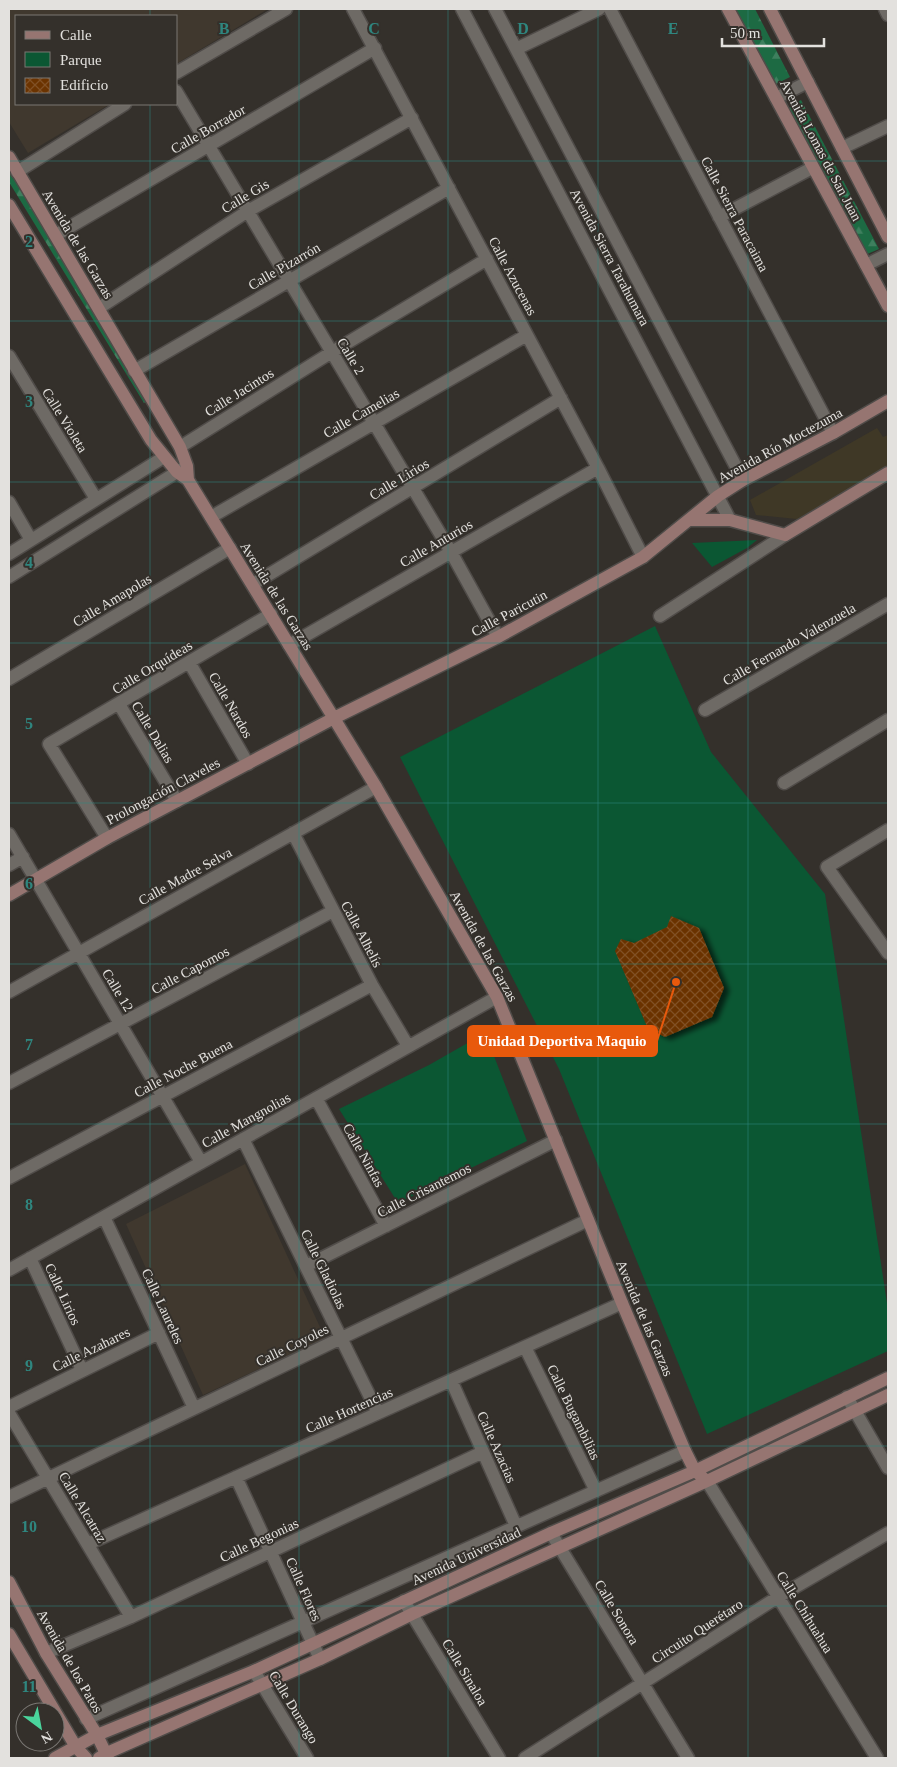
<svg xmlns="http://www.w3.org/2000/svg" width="897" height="1767" font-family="'Times New Roman',serif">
<defs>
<pattern id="forest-firs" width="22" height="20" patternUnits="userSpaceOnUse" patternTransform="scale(1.25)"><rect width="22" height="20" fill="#1d6a43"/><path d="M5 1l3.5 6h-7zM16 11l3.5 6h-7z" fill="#3e7f5e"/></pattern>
<pattern id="building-cross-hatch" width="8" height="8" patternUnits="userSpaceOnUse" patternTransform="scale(1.25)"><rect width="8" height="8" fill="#6b3300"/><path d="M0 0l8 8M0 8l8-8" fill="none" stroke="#805025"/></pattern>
<filter id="shadow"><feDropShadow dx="5.5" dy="3" stdDeviation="2.5" flood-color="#0009"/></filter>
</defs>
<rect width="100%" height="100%" fill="#34302b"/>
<path fill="#3f3826" d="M877 428 883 437 888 435V468L797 519 756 515 750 500Z"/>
<path fill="#40382e" d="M9 9H268L176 64V16H16V104H110L28 153 9 122Z
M245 1164 325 1338 203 1395 126 1224Z"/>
<path fill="url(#forest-firs)" d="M736 9H755L790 77 776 84Z
M801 100 879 249 865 255 789 108Z
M9 165 148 400 144 403 9 182Z"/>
<path fill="#0b5733" d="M757 540 747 548 712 567 692 543Z
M655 626 711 752 825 894 888 1310V1351L707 1434 559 1069 400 757Z
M485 1033 527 1141 398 1203 339 1109 429 1065Z"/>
<path fill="url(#building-cross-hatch)" filter="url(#shadow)" d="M671 916 699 928 724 988 712 1017 665 1037 648 1029 615 951 621 939 634 943 667 927Z"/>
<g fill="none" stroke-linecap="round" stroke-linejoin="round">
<g stroke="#504c49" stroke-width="15">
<path id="street" d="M353 9 598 468 643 557
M462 9 730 520
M495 9 743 480
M610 9 833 433
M885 9 888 15
M516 49 599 9
M176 73 286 9
M176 91 451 552 498 637
M776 98 808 82
M842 148 888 126
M17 172 125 104
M719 217 812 168
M56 235 375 48
M866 265 888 254
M99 308 248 211 412 118
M9 356 96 499
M134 371 449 188
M180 447 332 352 487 259
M9 502 31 540
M211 517 527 335
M9 554 164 457
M9 577 185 467
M253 584 561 398
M660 616 785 535
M289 645 598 468
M189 662 248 764
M9 679 230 548
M119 704 177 801
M705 710 888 604
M784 783 888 720
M888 830 827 867 888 953
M293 833 372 985 408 1046
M9 834 201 1162
M107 838 49 744 271 614
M9 865 23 857
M9 992 376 787
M9 1083 333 911
M316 1098 386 1226
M243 1139 378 1413
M9 1178 372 985
M104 1217 194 1408
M30 1258 82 1370
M306 1266 556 1140
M9 1270 497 997
M525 1347 596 1491
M451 1380 516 1526
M847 1397 888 1468
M9 1407 159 1333
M9 1413 131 1617
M236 1477 320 1659
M707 1481 877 1758
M9 1497 588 1220
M551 1533 688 1758
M88 1544 622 1303
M404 1601 499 1758
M46 1653 131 1617 483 1452
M254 1671 307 1758
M86 1719 685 1451
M525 1758 778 1597 888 1533"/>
</g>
<g stroke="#504c49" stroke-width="15">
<path id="secondary" d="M728 9 888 306
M770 9 888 237
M9 157 180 447 187 466 188 480
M9 205 151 440 177 472 188 480 376 787 497 997 622 1303 685 1451 695 1471 707 1481
M689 520H730L785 535 888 473
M9 895 107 838 334 718 498 637 643 557 718 496 743 480 833 433 888 401
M9 1582 46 1653 97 1735 108 1758
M9 1634 76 1747 86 1758
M55 1758 97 1735 254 1671 551 1533 695 1471 888 1378
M99 1758 107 1753 320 1659 412 1614 707 1481 888 1395"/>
</g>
<use href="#street" stroke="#6e6a65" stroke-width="12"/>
<use href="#secondary" stroke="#967571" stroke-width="12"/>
</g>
<path fill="none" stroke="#2f867f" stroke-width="1" stroke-opacity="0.55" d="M150 9V16M299 9V1758M448 9V1758M598 9V1758M748 9V1758M150 104V1758M9 161H888M9 321H888M9 482H888M9 643H888M9 803H888M9 964H888M9 1124H888M9 1285H888M9 1446H888M9 1606H888"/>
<g text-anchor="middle" stroke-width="4" stroke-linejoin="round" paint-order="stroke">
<g font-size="14" fill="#e3e1de" stroke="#34302b">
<text transform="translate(208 129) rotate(-30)" y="5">Calle Borrador</text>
<text transform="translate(821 150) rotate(62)" y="5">Avenida Lomas de San Juan</text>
<text transform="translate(245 196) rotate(-31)" y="5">Calle Gis</text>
<text transform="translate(735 214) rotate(62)" y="5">Calle Sierra Paracaima</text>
<text transform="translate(78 244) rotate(59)" y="5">Avenida de las Garzas</text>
<text transform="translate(610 257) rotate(62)" y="5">Avenida Sierra Tarahumara</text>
<text transform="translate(284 266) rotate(-30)" y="5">Calle Pizarrón</text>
<text transform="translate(513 276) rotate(62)" y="5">Calle Azucenas</text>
<text transform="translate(351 356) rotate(59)" y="5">Calle 2</text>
<text transform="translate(239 392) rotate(-32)" y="5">Calle Jacintos</text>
<text transform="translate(361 413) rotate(-30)" y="5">Calle Camelias</text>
<text transform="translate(65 420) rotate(58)" y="5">Calle Violeta</text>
<text transform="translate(780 445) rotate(-29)" y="5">Avenida Río Moctezuma</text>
<text transform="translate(399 479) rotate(-31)" y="5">Calle Lirios</text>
<text transform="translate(436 543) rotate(-30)" y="5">Calle Anturios</text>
<text transform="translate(277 596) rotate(58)" y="5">Avenida de las Garzas</text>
<text transform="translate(112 600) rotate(-31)" y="5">Calle Amapolas</text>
<text transform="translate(509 613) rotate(-28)" y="5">Calle Paricutin</text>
<text transform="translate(789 644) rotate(-30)" y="5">Calle Fernando Valenzuela</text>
<text transform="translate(152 667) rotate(-31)" y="5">Calle Orquídeas</text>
<text transform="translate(231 705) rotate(60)" y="5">Calle Nardos</text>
<text transform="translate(153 732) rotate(59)" y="5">Calle Dalias</text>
<text transform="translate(163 791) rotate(-28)" y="5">Prolongación Claveles</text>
<text transform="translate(185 876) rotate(-29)" y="5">Calle Madre Selva</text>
<text transform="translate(362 934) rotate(62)" y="5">Calle Alhelís</text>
<text transform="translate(484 946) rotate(61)" y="5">Avenida de las Garzas</text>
<text transform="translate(190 970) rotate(-28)" y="5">Calle Capomos</text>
<text transform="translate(118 990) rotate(59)" y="5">Calle 12</text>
<text transform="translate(183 1068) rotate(-28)" y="5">Calle Noche Buena</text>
<text transform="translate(246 1120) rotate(-29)" y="5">Calle Mangnolias</text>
<text transform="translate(364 1155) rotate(61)" y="5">Calle Ninfas</text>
<text transform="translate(424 1190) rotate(-27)" y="5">Calle Crisantemos</text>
<text transform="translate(324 1269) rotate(64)" y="5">Calle Gladiolas</text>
<text transform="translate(63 1294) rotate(65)" y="5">Calle Lirios</text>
<text transform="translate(163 1306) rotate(65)" y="5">Calle Laureles</text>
<text transform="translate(645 1318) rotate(67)" y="5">Avenida de las Garzas</text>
<text transform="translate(292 1345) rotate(-26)" y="5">Calle Coyoles</text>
<text transform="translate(91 1349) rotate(-26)" y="5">Calle Azahares</text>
<text transform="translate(349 1410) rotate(-24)" y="5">Calle Hortencias</text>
<text transform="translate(574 1412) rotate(64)" y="5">Calle Bugambilias</text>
<text transform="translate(497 1447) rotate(66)" y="5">Calle Azacias</text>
<text transform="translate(83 1507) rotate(59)" y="5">Calle Alcatraz</text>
<text transform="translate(259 1540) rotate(-25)" y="5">Calle Begonias</text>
<text transform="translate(466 1556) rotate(-25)" y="5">Avenida Universidad</text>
<text transform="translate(304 1589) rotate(66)" y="5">Calle Flores</text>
<text transform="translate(617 1612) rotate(59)" y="5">Calle Sonora</text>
<text transform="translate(805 1612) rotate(58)" y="5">Calle Chihuahua</text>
<text transform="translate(697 1631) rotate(-33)" y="5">Circuito Querétaro</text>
<text transform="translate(70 1661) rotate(60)" y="5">Avenida de los Patos</text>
<text transform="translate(465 1672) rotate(59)" y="5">Calle Sinaloa</text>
<text transform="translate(294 1707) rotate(59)" y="5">Calle Durango</text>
</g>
</g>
<g font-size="16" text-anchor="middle" font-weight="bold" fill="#2f867f" stroke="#34302b" stroke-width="4" stroke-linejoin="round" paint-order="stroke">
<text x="224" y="34">B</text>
<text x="374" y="34">C</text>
<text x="523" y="34">D</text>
<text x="673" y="34">E</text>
<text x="29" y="247">2</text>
<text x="29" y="407">3</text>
<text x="29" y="568">4</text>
<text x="29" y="729">5</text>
<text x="29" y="889">6</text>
<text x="29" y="1050">7</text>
<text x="29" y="1210">8</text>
<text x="29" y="1371">9</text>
<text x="29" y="1532">10</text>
<text x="29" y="1692">11</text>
</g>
<path fill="none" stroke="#e8590c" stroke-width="2" d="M676 982L657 1041"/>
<circle fill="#e8590c" stroke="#34302b" stroke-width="2" cx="676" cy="982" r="5"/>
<rect fill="#e8590c" stroke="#e8590c" stroke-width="2" x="468" y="1026" width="189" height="30" rx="5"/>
<g font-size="15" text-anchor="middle" font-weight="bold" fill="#fff">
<text x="562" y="1046">Unidad Deportiva Maquio</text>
</g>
<rect width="897" height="1767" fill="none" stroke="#e3e1de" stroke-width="20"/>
<rect x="15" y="15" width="162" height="90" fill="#34302b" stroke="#7a7773"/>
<rect x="25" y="31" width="25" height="8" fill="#967571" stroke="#7a7773"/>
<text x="60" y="40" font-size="15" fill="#e3e1de">Calle</text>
<rect x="25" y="52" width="25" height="15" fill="#0b5733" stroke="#7a7773"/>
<text x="60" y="65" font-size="15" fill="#e3e1de">Parque</text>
<rect x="25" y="78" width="25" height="15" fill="url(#building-cross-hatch)" stroke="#7a7773"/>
<text x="60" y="90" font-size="15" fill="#e3e1de">Edificio</text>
<g transform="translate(40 1727) rotate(148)"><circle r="24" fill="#34302b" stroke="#7a7773"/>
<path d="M0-4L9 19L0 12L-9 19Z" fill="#4ad49c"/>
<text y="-8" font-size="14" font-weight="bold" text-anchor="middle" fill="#e3e1de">N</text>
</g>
<path d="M722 38v8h102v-8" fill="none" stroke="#e3e1de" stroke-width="2.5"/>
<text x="730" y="38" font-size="15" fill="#e3e1de" stroke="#34302b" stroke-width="4" paint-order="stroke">50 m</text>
</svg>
